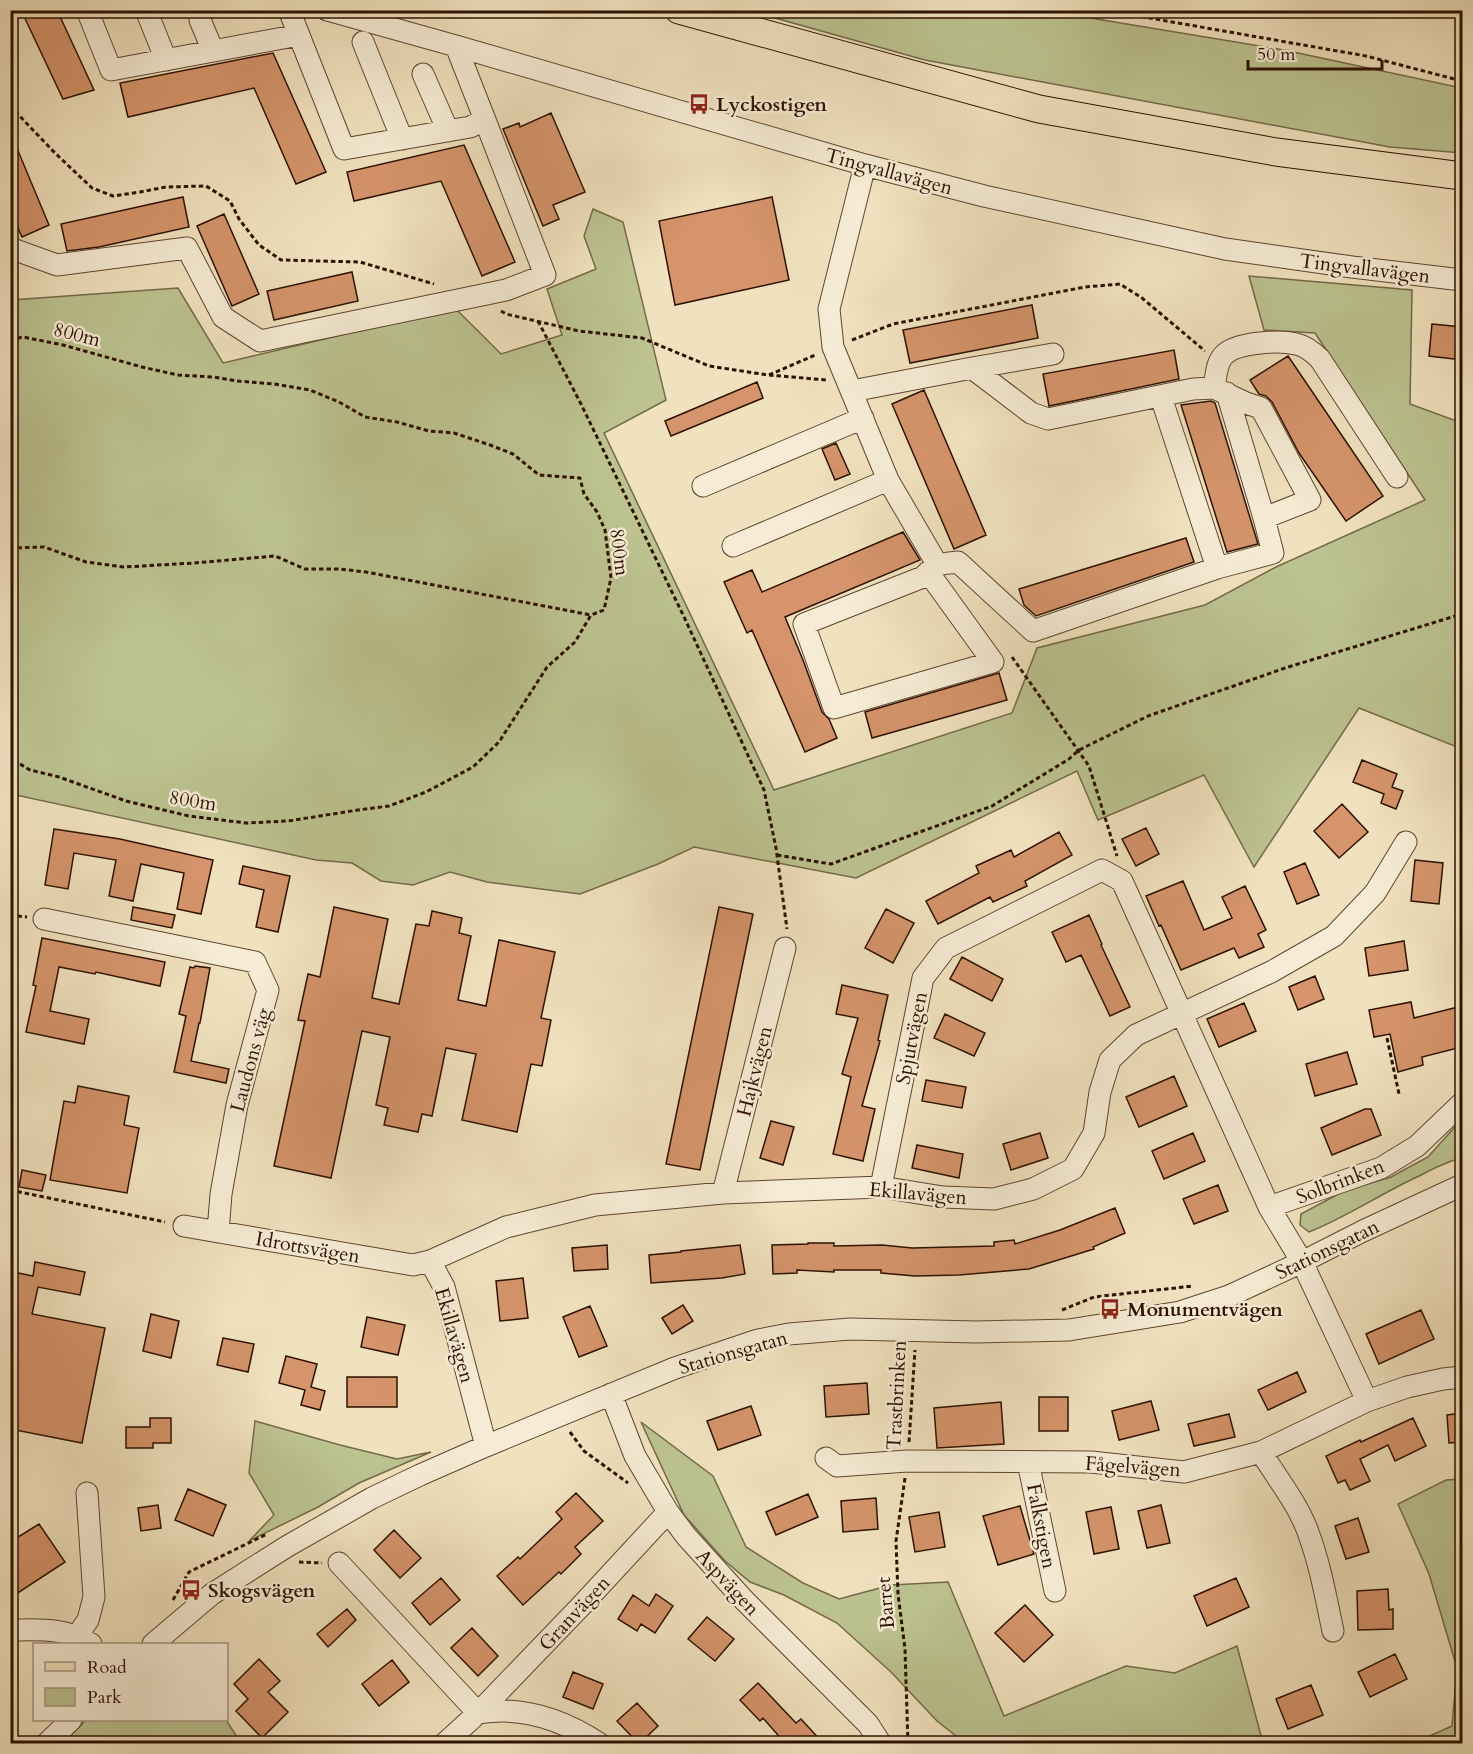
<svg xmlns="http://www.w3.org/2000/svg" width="1473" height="1754" font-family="Cardo,serif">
<rect width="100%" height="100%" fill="#f1e2bf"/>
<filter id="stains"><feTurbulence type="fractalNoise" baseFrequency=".00333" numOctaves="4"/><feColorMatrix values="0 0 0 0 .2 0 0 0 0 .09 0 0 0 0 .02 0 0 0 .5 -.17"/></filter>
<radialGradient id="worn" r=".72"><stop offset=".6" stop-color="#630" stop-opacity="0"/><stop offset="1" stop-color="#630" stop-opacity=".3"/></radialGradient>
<path fill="#bcc391" stroke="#746a49" stroke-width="1.5" d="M750 11H1048L1284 50 1462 88V153L1390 147 925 60Z
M593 209 623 222 666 400 604 433 774 790 1012 713 1037 648 1205 605 1276 567 1425 500 1315 333 1264 330 1249 276 1412 290 1410 404 1462 423V749L1359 708 1254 867 1204 775 1098 820 1077 771 856 878 694 847 658 864 580 894 487 882 450 872 413 885 381 881 352 863 316 860 11 794V300L178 288 223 363 455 308 501 354 562 335 547 289 596 269 584 236Z
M1462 1119V1158C1447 1161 1433 1169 1419 1176 1382 1193 1347 1217 1309 1232L1300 1225 1301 1214 1344 1191 1391 1177 1428 1157Z
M255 1421 340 1445 397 1459 431 1452 359 1483 318 1507 249 1541 274 1515 249 1473Z
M641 1422 713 1476 746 1547 803 1583 839 1599 891 1585 948 1582 1004 1716 1126 1666 1175 1673 1237 1646 1263 1743H965L937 1721 891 1672 837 1623 784 1595 750 1582 725 1561 684 1515Z
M1462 1479V1743H1414L1452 1726 1457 1668 1429 1574 1398 1504 1446 1480Z
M86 1720H226L241 1743 62 1744Z"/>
<path fill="#d5946b" stroke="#2d1101" stroke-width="1.5" d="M21 10H57L94 90 63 99Z
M273 53 326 172 296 184 254 88 128 117 120 83Z
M551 113 585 192 553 205 559 219 543 226 503 129 519 123 520 127Z
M11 134 49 225 22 237 10 210Z
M464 145 515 262 482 276 441 181 354 201 347 172Z
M183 197 189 227 99 247 67 251 61 224Z
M772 197 789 280 675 305 659 221Z
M224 214 259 294 232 306 197 226Z
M352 272 358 301 274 320 267 291Z
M1032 305 1038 338 910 363 903 330Z
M1432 324 1462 327V360L1429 356Z
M1174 350 1179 379 1049 406 1043 374Z
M1288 356 1383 496 1346 521 1299 453 1272 402 1266 396 1259 394 1250 380Z
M757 382 763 398 671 436 665 421Z
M924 390 986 535 954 549 892 404Z
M1211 401 1215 403 1258 544 1227 552 1181 405Z
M836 443 850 474 835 480 822 449Z
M903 532 920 560 785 617 803 660 822 712 829 719 837 738 805 752 752 630 747 633 724 582 752 570 762 592Z
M1186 538 1194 562 1036 616 1024 605 1019 589Z
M999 673 1007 700 872 738 865 712Z
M1362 760 1397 774 1392 787 1403 791 1396 809 1381 803 1384 794 1353 782Z
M1342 804 1368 832 1339 858 1314 831Z
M1146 828 1159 854 1136 866 1122 839Z
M54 829 120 839 213 860 201 914 177 909 184 873 141 864 133 901 109 896 116 860 74 853 68 889 45 885Z
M1059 832 1072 855 1025 881 1027 886 993 902 990 897 938 924 926 901 979 873 976 866 1011 850 1014 857Z
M1415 860 1443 863 1439 904 1411 901Z
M1305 863 1319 895 1297 904 1284 872Z
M243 866 290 876 278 932 256 927 264 890 239 884Z
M1183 881 1204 930 1232 918 1222 897 1245 886 1266 930 1258 934 1264 947 1239 958 1234 948 1181 970 1161 925 1159 926 1146 896Z
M133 907 175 915 172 928 131 920Z
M334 907 388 919 372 998 399 1004 416 924 429 926 432 911 462 918 459 933 471 936 458 1000 486 1006 499 940 555 952 541 1018 551 1020 542 1066 531 1064 517 1132 462 1120 476 1054 446 1048 432 1116 422 1114 418 1132 384 1125 388 1108 376 1105 390 1037 362 1031 331 1178 274 1166 305 1021 298 1020 308 974 320 977Z
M719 907 753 914 700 1170 666 1164Z
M886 909 914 923 893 963 865 948Z
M1089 915 1102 944 1101 945 1130 1007 1110 1016 1081 955 1066 962 1052 932Z
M42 938 165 962 160 986 96 972 95 974 59 967 50 1011 89 1019 84 1044 26 1032 36 986 33 985Z
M1404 941 1408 970 1369 976 1365 948Z
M962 957 1003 979 992 1001 950 979Z
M195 966 210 968 200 1023H199L191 1061 229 1069 226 1083 174 1072 186 1016 179 1014 190 967 194 968Z
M1315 976 1324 999 1298 1010 1289 987Z
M842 985 888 995 878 1040 880 1041 862 1106 875 1109 863 1161 833 1154 851 1077 842 1074 858 1018 836 1014Z
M1411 1002 1414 1018 1462 1006V1047L1422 1057 1423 1065 1398 1072 1390 1034 1374 1037 1369 1010Z
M1244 1003 1256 1031 1219 1047 1207 1019Z
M945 1014 985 1033 974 1056 934 1038Z
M1347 1052 1357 1084 1315 1096 1306 1064Z
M1174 1076 1187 1106 1139 1127 1126 1097Z
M926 1080 966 1087 962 1108 922 1101Z
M78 1086 129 1096 124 1125 139 1128 127 1193 50 1180 64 1101 75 1103Z
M1365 1109H1371L1381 1135 1332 1155 1321 1128Z
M771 1121 794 1127 783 1165 760 1158Z
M1040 1133 1048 1158 1011 1170 1003 1144Z
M1193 1133 1205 1161 1164 1179 1152 1151Z
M917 1145 963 1154 959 1178 912 1168Z
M22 1170 46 1175 42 1191 19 1187Z
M1218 1185 1228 1211 1194 1224 1183 1199Z
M1115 1208 1125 1233 1093 1247 1094 1249 1029 1269 959 1275 915 1276 881 1273V1270H834V1272L797 1270V1273L773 1274 772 1245 808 1244V1243H834V1246L882 1245 912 1248 994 1246V1242L1014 1240 1015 1244 1060 1230Z
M607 1245 608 1269 574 1271 572 1248Z
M740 1245 745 1274 722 1278 651 1283 649 1255 681 1252V1251Z
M35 1262 85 1272 80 1295 38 1287 32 1314 105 1328 82 1443 10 1429V1310L18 1273 33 1276Z
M523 1278 528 1318 500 1321 496 1281Z
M683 1305 693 1321 672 1334 662 1318Z
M590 1306 607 1346 579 1357 563 1317Z
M1421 1310 1434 1339 1379 1364 1366 1334Z
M151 1314 179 1321 171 1358 143 1351Z
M367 1317 405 1325 398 1355 361 1347Z
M223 1338 254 1344 248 1372 217 1365Z
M286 1356 317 1364 311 1387 325 1391 320 1410 301 1405 305 1390 279 1383Z
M1297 1372 1306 1392 1268 1410 1258 1390Z
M347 1377H397V1407H347Z
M867 1383 869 1414 826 1417 824 1386Z
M1039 1397H1068V1431H1039Z
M1151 1401 1159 1430 1119 1440 1112 1411Z
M1001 1402 1004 1444 937 1448 934 1408Z
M751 1406 761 1435 718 1450 707 1421Z
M1462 1413V1442L1449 1443 1447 1415Z
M1229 1414 1235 1437 1194 1446 1188 1424Z
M150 1418H171V1443H153V1448H126V1427H150Z
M1413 1418 1426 1446 1395 1461 1388 1445 1360 1459 1370 1481 1350 1490 1345 1480 1338 1483 1326 1456 1360 1440 1361 1442Z
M188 1489 226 1505 213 1536 175 1520Z
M576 1493 603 1521 575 1547 581 1554 561 1574 559 1572 523 1605 497 1576 518 1557 520 1559 562 1519 556 1512Z
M808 1494 818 1517 776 1535 766 1512Z
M876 1498 878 1529 843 1532 841 1501Z
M158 1505 161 1528 141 1531 138 1508Z
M1161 1505 1170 1543 1147 1548 1138 1511Z
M1020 1506 1034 1554 998 1565 983 1516Z
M1111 1507 1119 1549 1094 1554 1086 1512Z
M939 1512 945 1547 915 1552 909 1517Z
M1358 1518 1369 1552 1346 1559 1335 1526Z
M39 1524 65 1562 10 1598V1542Z
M394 1530 421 1558 400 1578 374 1550Z
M441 1578 460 1600 430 1625 412 1603Z
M1236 1578 1249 1607 1207 1626 1194 1596Z
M1388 1589 1389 1610 1393 1609V1629L1358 1630 1357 1591Z
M656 1594 673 1606 655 1633 641 1624 637 1631 618 1619 633 1595 649 1606Z
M1025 1605 1053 1635 1024 1662 995 1633Z
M347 1609 356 1620 328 1647 317 1634Z
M707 1617 734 1639 715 1661 688 1639Z
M472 1628 498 1656 478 1676 451 1648Z
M1395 1654 1407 1679 1370 1697 1358 1672Z
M259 1659 280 1681 268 1692 288 1712 262 1738 236 1711 248 1699 234 1684Z
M392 1660 409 1682 379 1706 362 1684Z
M573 1672 603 1684 593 1709 563 1697Z
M758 1683 796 1723 801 1719 823 1743H785L763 1718 760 1721 740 1700Z
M1311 1685 1323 1715 1288 1729 1276 1699Z
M637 1703 658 1726 640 1743H638L617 1721Z"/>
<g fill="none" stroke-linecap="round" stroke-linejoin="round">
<g stroke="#5e4530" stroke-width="23">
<path id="minor" d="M87 10 111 70 299 35
M146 10 166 60
M289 10 344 149 470 127 485 120 456 46
M327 10 456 46 865 165 984 196 1225 249 1352 267 1462 280
M200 20 213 51
M363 42 402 139
M423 74 448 131
M865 165 829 309 833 347 888 480 937 564
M10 248 57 265 187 248 223 317 260 341 506 290 545 275 485 120
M972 368 1053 354
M1214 388C1216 378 1216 364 1223 356 1235 342 1279 340 1296 344 1306 346 1313 352 1320 359L1397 477
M852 391 972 368 1031 413 1048 419 1193 389 1214 388 1246 403 1261 408 1310 500 1264 518 1273 553 1217 568 1033 631 958 562C938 564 937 563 923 577L804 624 834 708 993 662 928 572
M1227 393 1264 518
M1161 397 1217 568
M703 486 863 418
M733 546 888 480
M44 919 255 962 268 990 237 1105 221 1194 218 1232
M881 1187 923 978 946 948 1102 870 1122 881 1269 1207 1302 1262 1367 1401
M723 1193 785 948
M1269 1207 1381 1168 1417 1146 1462 1103
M184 1226 413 1265 430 1261
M611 1394 635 1456 668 1512 686 1536 744 1600 868 1724 881 1744
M486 1446 444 1287 430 1261 506 1227 595 1205 723 1193 881 1187 943 1197 994 1199 1033 1189 1073 1169 1094 1133 1100 1092 1110 1060 1136 1035 1271 972 1334 936 1375 893 1406 842
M1261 1452C1277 1478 1298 1504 1308 1532 1320 1564 1326 1598 1333 1631
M826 1458 837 1466 907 1461 1091 1462 1184 1472 1261 1452 1367 1401 1407 1387 1443 1379 1462 1377
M1028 1462 1055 1591
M339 1563 478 1713C486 1712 494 1711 502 1711 537 1711 571 1725 600 1744
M10 1630C41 1630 64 1627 91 1644
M77 1636 88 1620 94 1597 87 1493
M153 1644 212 1594 286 1547 372 1498 420 1475 486 1446 675 1368 758 1340 789 1334 850 1329 976 1332 1069 1330 1180 1312 1229 1296 1302 1262 1363 1231 1462 1185
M46 1744 71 1720
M444 1744 478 1713 581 1606 668 1512"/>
</g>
<g stroke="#2d1101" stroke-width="29">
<path id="major" d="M679 10 1039 109 1276 152 1462 176"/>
</g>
<path stroke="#2d1101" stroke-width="3" stroke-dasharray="4.5 3" stroke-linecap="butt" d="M1104 10 1366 56 1462 81
M10 106 55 153 92 188 113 196 140 192 166 187 206 186 230 201 239 219 259 245 281 260 360 262 434 284
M501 311 506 314 579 331 642 338 709 366 768 375 827 380
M538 321 581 404 685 619 764 790 776 848 787 929
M10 340 23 337 63 345 142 367 178 375 213 377 237 381 274 384 310 390 339 402 365 417 397 422 429 431 454 433 490 445 513 454 539 475 580 478 584 494 597 512 605 530 611 578 604 610 591 615 575 642 547 667 499 742 473 767 426 792 389 806 358 810 288 821 246 823 189 816 126 801 59 777 30 770 10 758
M852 340 893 324 1085 287 1120 284 1142 298 1205 351
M769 375 815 355
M10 548 44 547 86 562 124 567 194 563 275 556 305 569H339L366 572 591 615
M1012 657 1089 766 1117 856
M777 855 831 864 992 806 1069 759 1079 750 1148 716 1285 668 1462 614
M10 915 27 917
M1387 1038 1399 1094
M10 1190 165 1222
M1062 1310 1094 1297 1193 1286
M570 1432 584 1451 628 1483
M909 1442 915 1350
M905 1478 896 1541 898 1594 905 1649 908 1744
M299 1562 322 1563
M173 1600 189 1572 267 1534"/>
<use href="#minor" stroke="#f6ecd5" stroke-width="21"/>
<use href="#major" stroke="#f1e2bf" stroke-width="27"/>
</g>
<defs>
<g id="bus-bare" transform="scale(1.62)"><path d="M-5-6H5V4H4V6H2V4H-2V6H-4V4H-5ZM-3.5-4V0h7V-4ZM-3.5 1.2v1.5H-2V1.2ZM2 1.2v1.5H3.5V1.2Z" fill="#8f2418" stroke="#f6ecd5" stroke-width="2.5" paint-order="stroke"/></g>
</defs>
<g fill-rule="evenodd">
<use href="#bus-bare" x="699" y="104"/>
<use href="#bus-bare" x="1110" y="1309"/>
<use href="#bus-bare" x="191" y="1590"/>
</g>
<g text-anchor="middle" stroke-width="5" stroke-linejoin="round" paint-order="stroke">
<g font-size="20" font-weight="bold" fill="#2d1101" stroke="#f6ecd5" text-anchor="start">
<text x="716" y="111">Lyckostigen</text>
<text x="1127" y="1316">Monumentvägen</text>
<text x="208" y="1597">Skogsvägen</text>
</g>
<g font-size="20" fill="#2d1101" stroke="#f6ecd5">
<text transform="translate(889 171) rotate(15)" y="7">Tingvallavägen</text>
<text transform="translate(1365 268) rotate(7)" y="7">Tingvallavägen</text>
<text transform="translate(77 334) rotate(14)" y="7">800m</text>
<text transform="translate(620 552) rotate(83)" y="7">800m</text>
<text transform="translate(193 800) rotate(9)" y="7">800m</text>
<text transform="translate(911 1038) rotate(-79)" y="7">Spjutvägen</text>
<text transform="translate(250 1060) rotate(-75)" y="7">Laudons väg</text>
<text transform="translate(754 1071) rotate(-76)" y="7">Hajkvägen</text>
<text transform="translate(1340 1181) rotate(-21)" y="7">Solbrinken</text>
<text transform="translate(918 1193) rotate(5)" y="7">Ekillavägen</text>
<text transform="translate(308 1247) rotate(10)" y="7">Idrottsvägen</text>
<text transform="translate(1327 1249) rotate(-26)" y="7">Stationsgatan</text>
<text transform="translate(455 1335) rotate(74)" y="7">Ekillavägen</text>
<text transform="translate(733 1352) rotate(-16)" y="7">Stationsgatan</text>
<text transform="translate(896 1395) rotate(-87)" y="7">Trastbrinken</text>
<text transform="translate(1133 1466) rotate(4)" y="7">Fågelvägen</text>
<text transform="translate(1042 1526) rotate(79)" y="7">Falkstigen</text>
<text transform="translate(728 1582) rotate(47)" y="7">Aspvägen</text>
<text transform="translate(885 1603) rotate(-95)" y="7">Barret</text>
<text transform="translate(574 1613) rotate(-47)" y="7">Granvägen</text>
</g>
</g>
<rect width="1473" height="1754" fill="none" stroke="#f1e2bf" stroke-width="36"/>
<rect x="12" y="12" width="1449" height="1730" fill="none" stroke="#2d1101" stroke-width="3"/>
<rect x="18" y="18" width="1437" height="1718" fill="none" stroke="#2d1101" stroke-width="1.5"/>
<rect x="33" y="1643" width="195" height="78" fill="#f6ecd5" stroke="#a69480" stroke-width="1.5"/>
<rect x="45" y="1662" width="30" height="9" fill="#f1e2bf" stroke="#a69480" stroke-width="1.5"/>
<text x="87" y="1673" font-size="18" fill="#2d1101">Road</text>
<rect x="45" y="1688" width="30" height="18" fill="#bcc391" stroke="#a69480" stroke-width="1.5"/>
<text x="87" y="1703" font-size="18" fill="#2d1101">Park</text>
<path d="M1248 60v9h134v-9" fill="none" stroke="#2d1101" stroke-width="3"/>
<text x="1257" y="60" font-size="18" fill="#2d1101" stroke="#f6ecd5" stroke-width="4.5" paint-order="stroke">50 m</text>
<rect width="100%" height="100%" filter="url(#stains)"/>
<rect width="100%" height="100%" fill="url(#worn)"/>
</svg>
